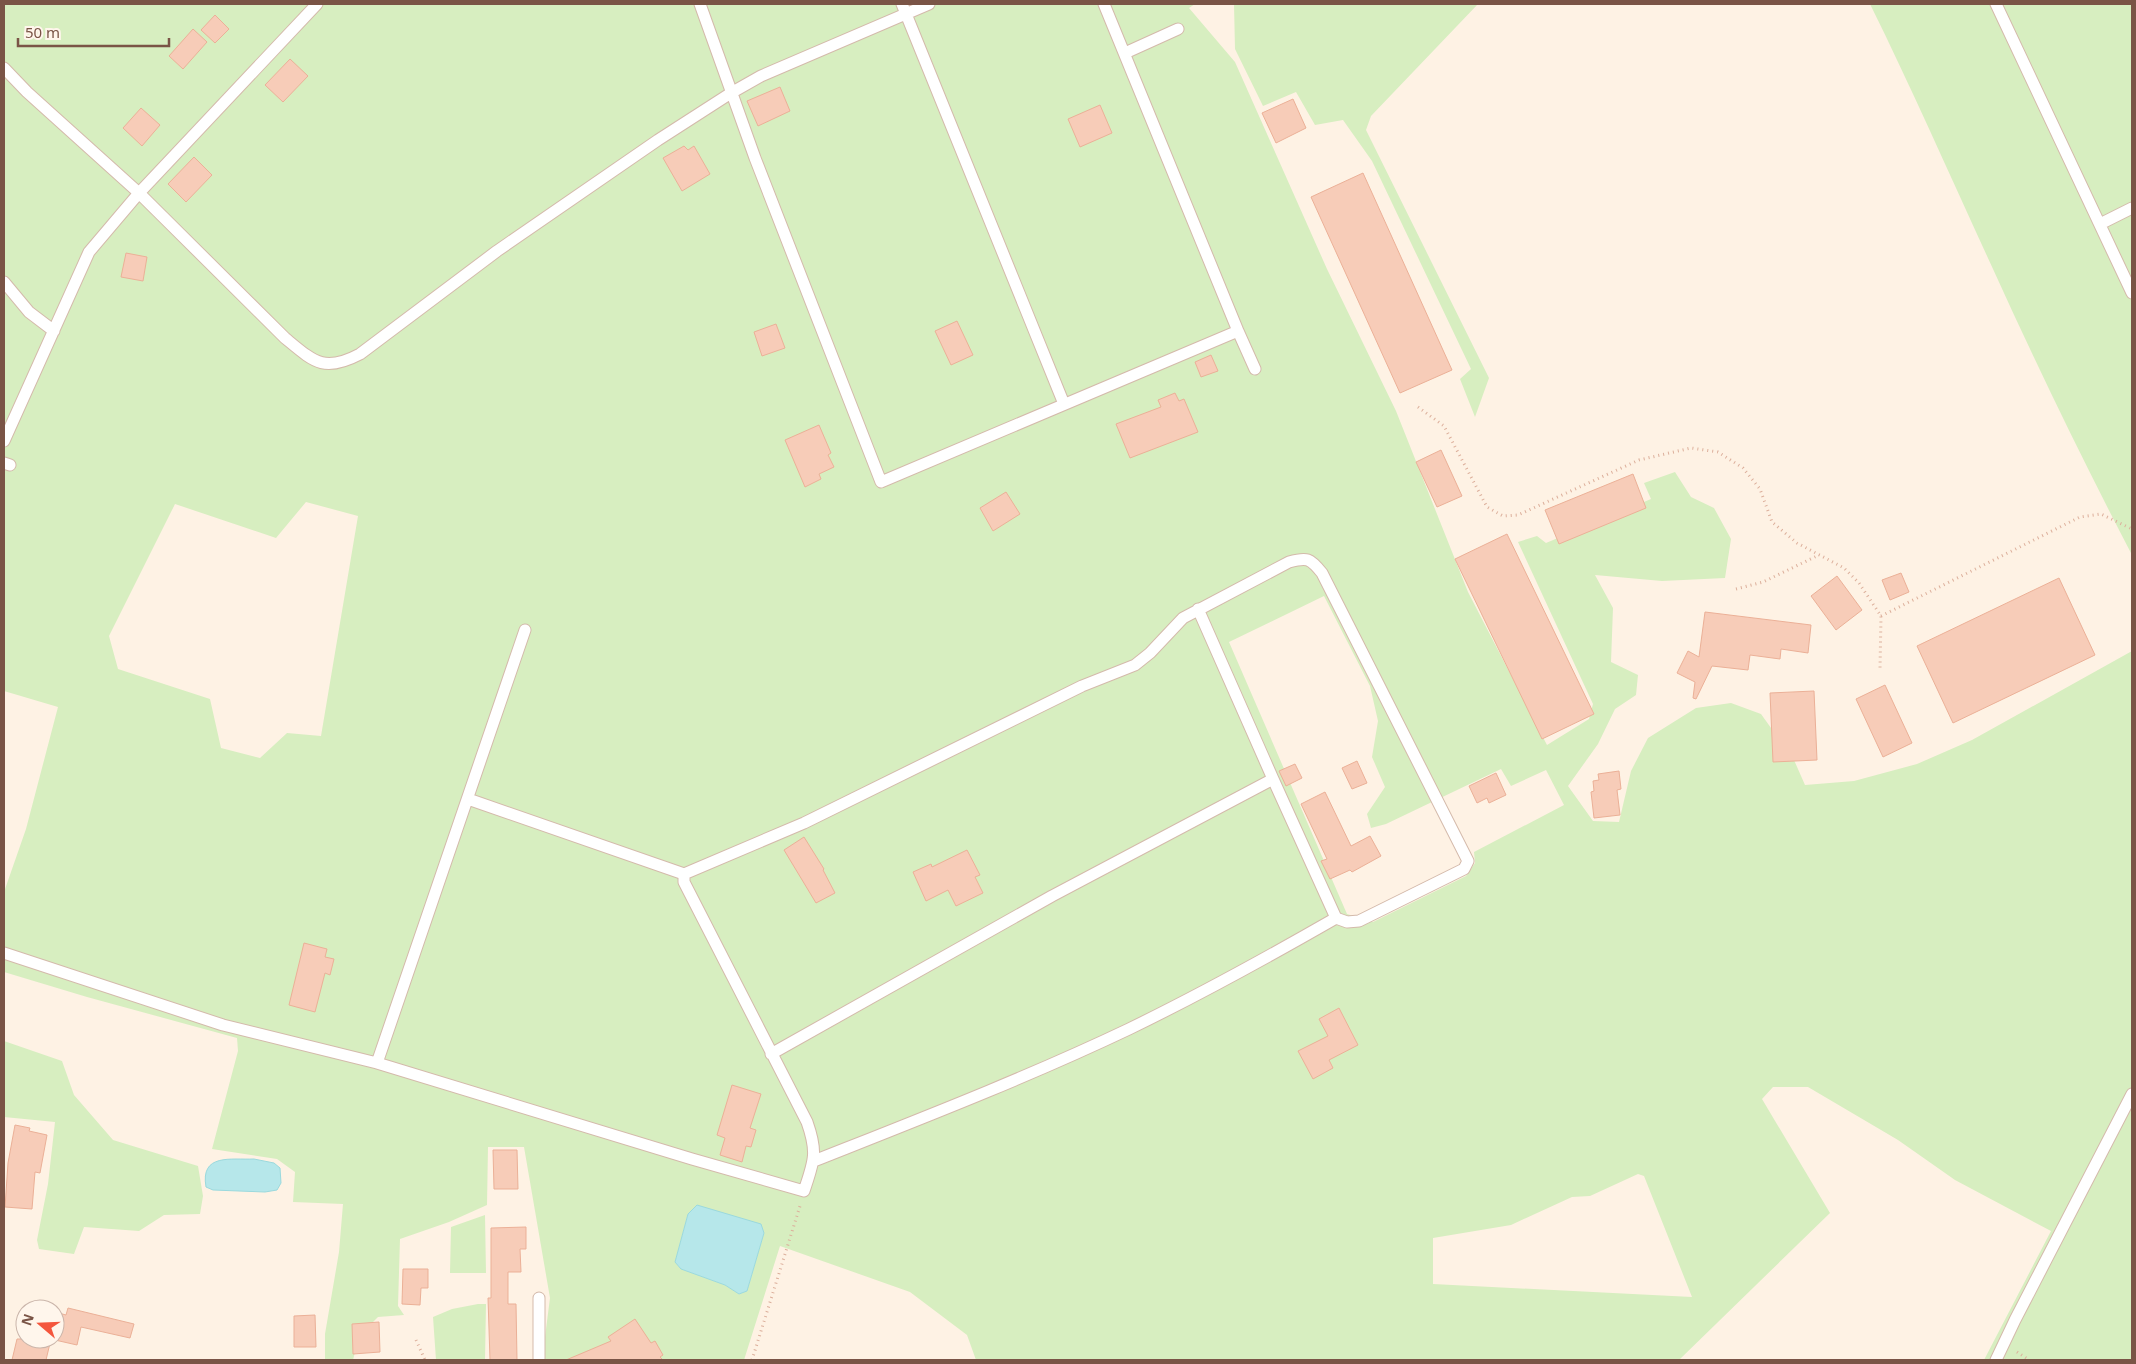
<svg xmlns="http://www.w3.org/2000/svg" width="2136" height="1364" font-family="'Noto Sans',sans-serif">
<rect width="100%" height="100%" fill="#fef2e4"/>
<path fill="#d7eec0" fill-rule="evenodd" d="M4 4H1195L1189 8 1235 62 1327 269 1396 411 1468 592 1547 745 1589 719 1593 704 1518 542 1537 536 1546 543 1651 499 1644 483 1675 472 1691 497 1714 508 1731 539 1725 578 1662 581 1595 575 1613 608 1611 662 1638 675 1636 695 1615 709 1598 744 1568 786 1593 821 1619 822 1631 771 1648 738 1696 708 1731 703 1761 714 1794 760 1805 785 1854 781 1917 764 1972 740 2132 651V1360H1984L2051 1231 1955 1180 1898 1140 1808 1087H1773L1762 1099 1830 1213 1679 1360H976L967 1335 910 1292 780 1246 744 1360H542L550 1298 524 1147H488L487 1205 449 1222 400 1239 398 1306 404 1315 378 1317 359 1336 353 1360H325V1334L339 1252 343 1204 293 1202 295 1172 277 1159 212 1149 238 1051 237 1038 87 997 4 972V892L26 829 58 707 4 691ZM306 502 358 516 321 736 287 733 260 758 221 748 210 699 118 669 109 636 175 504 276 538ZM1324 596 1370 686 1378 721 1372 757 1385 787 1367 814 1371 828 1386 824 1501 769 1511 786 1546 770 1564 805 1474 852 1475 863 1466 876 1373 922 1347 914 1229 642ZM1638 1174 1644 1176 1692 1297 1433 1284V1238L1511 1225 1572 1197 1590 1196ZM697 1205 764 1233 747 1291 739 1294 725 1285 681 1269 675 1262 688 1214Z
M1234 4H1478L1371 116 1366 130 1489 378 1475 417 1460 379 1471 369 1372 161 1343 120 1315 125 1296 92 1263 106 1235 49Z
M1870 4H2132V555C2083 461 2037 366 1993 269 1952 180 1913 91 1870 4Z
M4 1041 62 1061 74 1095 113 1140 198 1166 203 1196 200 1214 164 1215 139 1231 84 1227 74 1254 39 1249 37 1240 48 1184 55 1122 4 1117Z
M485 1215 486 1273H450L451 1227Z
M478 1304H486L485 1360H436L433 1317 452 1309Z"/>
<path fill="#b6e7ea" stroke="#9bd9dd" d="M254 1159 274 1163 280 1168 281 1183 277 1190 265 1192 213 1190 206 1187C200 1153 231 1160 254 1159Z
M697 1205 761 1224 764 1233 747 1291 739 1294 725 1285 681 1269 675 1262 688 1214Z"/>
<path fill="#f7ccb8" stroke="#ebb097" d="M215 15 229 29 215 43 201 30Z
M193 29 207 42 183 69 169 56Z
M290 59 308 76 283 102 265 85Z
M780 87 790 111 758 126 747 101Z
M1293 99 1306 128 1276 143 1262 113Z
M1100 105 1112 133 1080 147 1068 119Z
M141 108 160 125 142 146 123 128Z
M684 146 688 150 694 146 710 174 682 191 663 158Z
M194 157 212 175 186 202 168 184Z
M1363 173 1452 370 1400 393 1311 197Z
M126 253 147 257 143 281 121 277Z
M957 321 973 355 951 365 935 331Z
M776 324 785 348 762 356 754 332Z
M1211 355 1218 371 1201 377 1195 362Z
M1175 393 1179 401 1184 399 1198 432 1130 458 1116 424 1161 407 1158 400Z
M819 425 831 453 828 455 834 467 819 474 821 479 805 487 785 440Z
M1441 450 1462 496 1437 507 1416 462Z
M1633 474 1646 508 1559 544 1545 510Z
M1006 492 1020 514 993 531 980 508Z
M1507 534 1594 714 1542 739 1455 559Z
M1901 573 1909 592 1890 600 1882 580Z
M1837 576 1862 610 1836 630 1811 596Z
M2059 578 2095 655 1953 723 1917 646Z
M1705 612 1811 625 1808 653 1781 649 1780 659 1750 655 1748 670 1712 666 1696 699 1693 698 1695 682 1677 673 1688 651 1699 657Z
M1885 685 1912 743 1883 757 1856 699Z
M1814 691 1817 760 1773 762 1770 693Z
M1357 761 1367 783 1352 789 1342 768Z
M1295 764 1302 778 1286 786 1279 771Z
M1619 771 1621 789 1617 790 1620 815 1594 818 1591 792 1594 791 1593 781 1599 780 1598 774Z
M1496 773 1506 795 1489 803 1487 798 1477 803 1469 786Z
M1325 792 1351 846 1370 836 1381 856 1352 872 1350 870 1330 879 1321 861 1327 859 1301 804Z
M804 837 824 869 823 870 835 893 816 903 784 850Z
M967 850 980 875 975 877 983 893 956 906 948 890 926 901 913 872 931 864 932 867Z
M304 943 327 949 325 957 334 959 330 975 325 973 315 1012 289 1005Z
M1339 1008 1358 1045 1329 1060 1333 1068 1313 1079 1298 1051 1328 1036 1319 1019Z
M732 1085 761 1094 750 1128 756 1130 751 1147 746 1146 742 1162 720 1155 725 1138 717 1135Z
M15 1125 30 1128 29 1131 47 1135 40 1173 35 1172 32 1209 5 1207 8 1163Z
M493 1150H517L518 1189H494Z
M526 1227V1249H520L521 1272H508V1304H516L517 1360H490L488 1298H491V1228Z
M403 1269H428V1288H421L420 1305 402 1304Z
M68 1308 134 1324 130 1338 81 1327 77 1345 55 1340V1312L66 1315Z
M315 1315 316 1347H294V1316Z
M635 1319 651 1343 655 1341 663 1355 660 1357 663 1360H566L611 1341 608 1337Z
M379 1322 380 1352 353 1354 352 1324Z
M17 1339H51L46 1360H12Z"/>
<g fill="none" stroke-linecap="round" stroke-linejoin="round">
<g stroke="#d4baab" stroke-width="13">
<path id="service" d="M700 4 755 158 881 482 1238 331 1104 4
M902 4 1064 404
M1996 4 2132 293
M1125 53 1178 29
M4 68 27 92 139 193 285 338C314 362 324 373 360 354L497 251 658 140 731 93 761 76 929 4
M2100 224 2132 208
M4 282 29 312 54 331
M1238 331 1255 369
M4 441 89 252 139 193 317 4
M4 463 10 465
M468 799 684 874 804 823 1082 686 1135 665 1150 653 1183 618 1289 562C1307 557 1310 558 1322 573L1468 861 1464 869 1359 921 1347 922 1336 918 1273 779 1198 609
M4 953 223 1025 377 1063 692 1159 804 1191C814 1161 818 1153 807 1122L684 882V874
M771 1054 1052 896 1273 779
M377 1063 525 630
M814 1161C920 1119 1026 1078 1129 1029 1199 995 1268 957 1336 918
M539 1298V1360
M1996 1360 2015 1320 2132 1094"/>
</g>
<path stroke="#dcaf9b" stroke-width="3" stroke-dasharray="1 4" stroke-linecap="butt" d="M1418 407 1444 426 1487 507 1503 516 1518 515 1639 460 1691 448 1718 452 1743 468 1760 489 1772 522 1797 543 1844 568 1859 583 1881 616 1880 669
M1736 589 1763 582 1819 555
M1881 616 2080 517 2101 514 2132 529
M416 1340 425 1360
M2017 1352 2029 1360
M752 1360 800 1206"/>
<use href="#service" stroke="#fff" stroke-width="11"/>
</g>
<rect width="2136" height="1364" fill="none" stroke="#7a5446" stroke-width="10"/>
<g transform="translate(40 1324) rotate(289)"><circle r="24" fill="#fff6ec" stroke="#cab5aa"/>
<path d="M0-4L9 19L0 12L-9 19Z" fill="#f4563d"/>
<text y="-8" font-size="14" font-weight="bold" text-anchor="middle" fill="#7a5446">N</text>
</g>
<path d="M18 38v8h151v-8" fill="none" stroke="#7a5446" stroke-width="2.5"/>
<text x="25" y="38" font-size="15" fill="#7a5446" stroke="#fff6ec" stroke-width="4" paint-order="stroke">50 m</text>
</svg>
